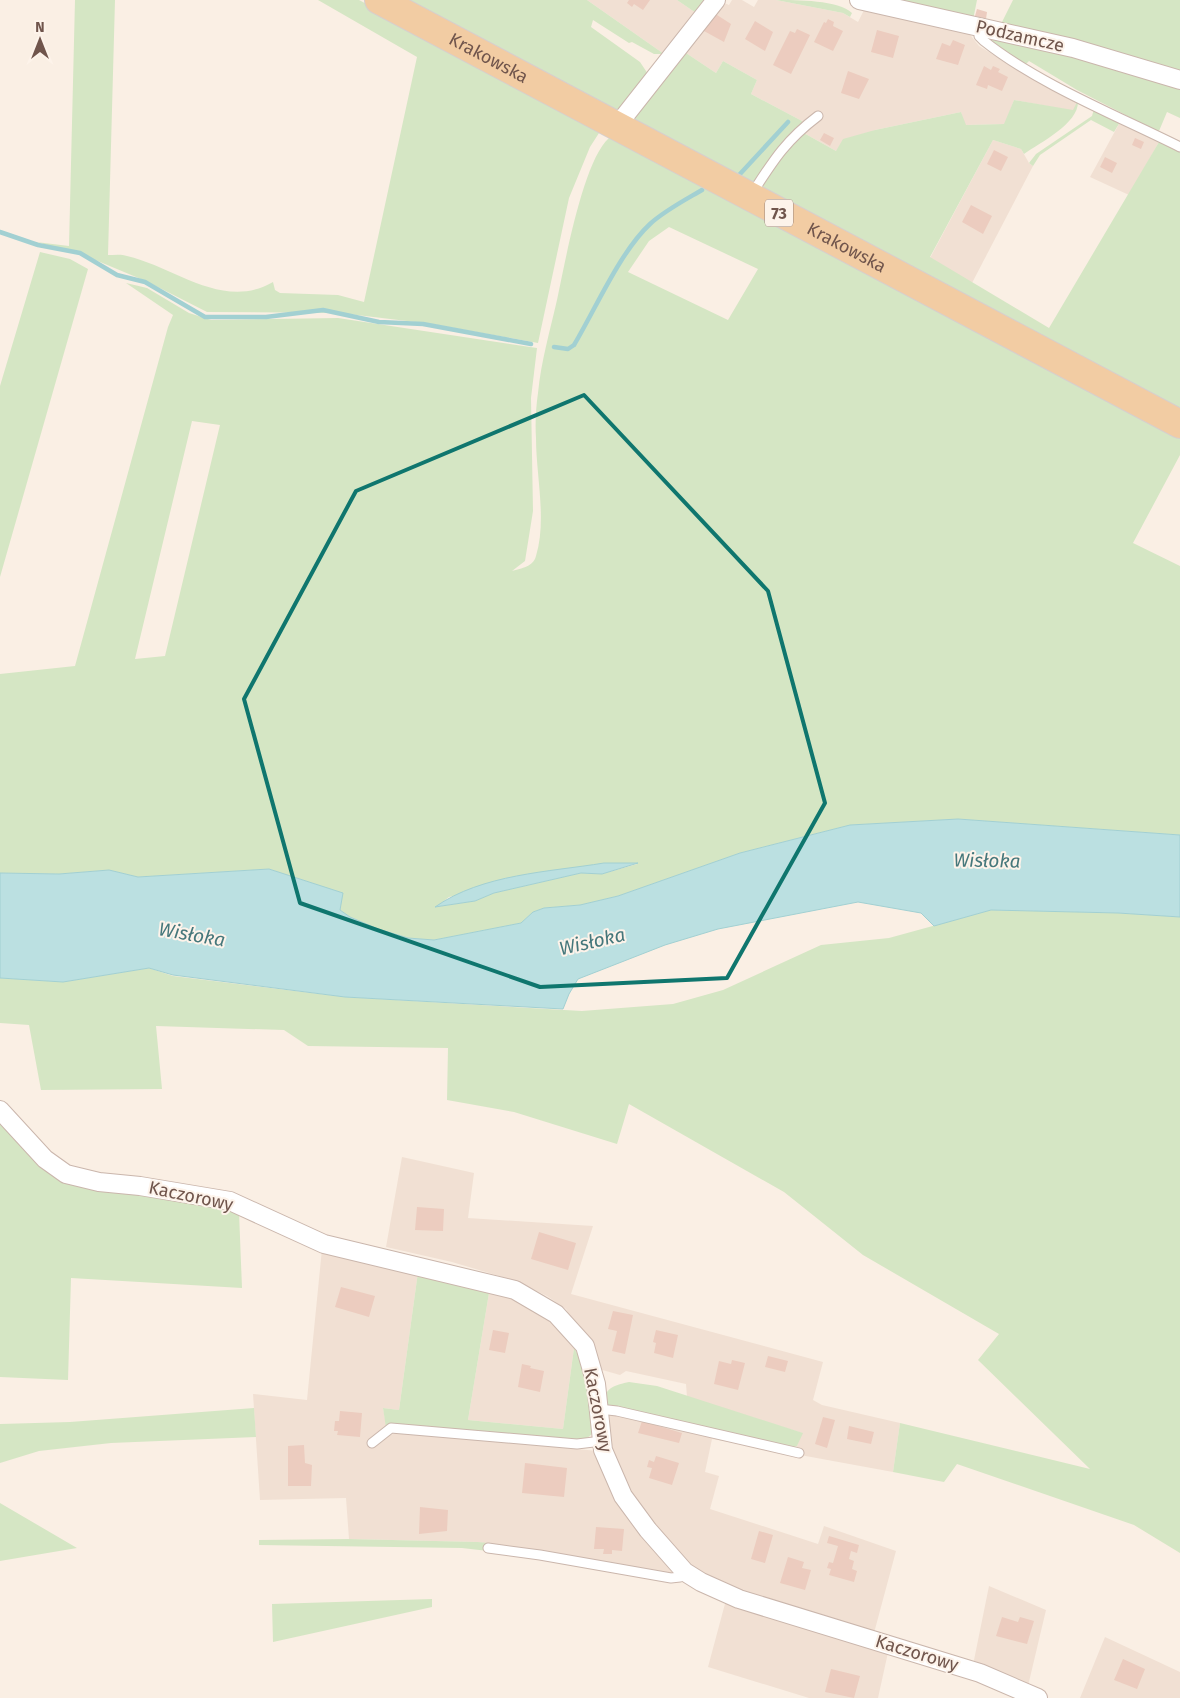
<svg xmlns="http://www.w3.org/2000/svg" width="1180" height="1698" font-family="'Fira Sans',sans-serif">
<rect width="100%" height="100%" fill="#faefe4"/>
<path fill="#f1e0d3" d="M587 0H677L696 13 664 54Z
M732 0H742L754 7 758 0H776L843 13 858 22 864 10 968 32 979 46 1036 81 1078 100 1074 111 1014 100 1005 124 965 125 961 112 875 130 836 151 802 132V121L751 94 757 80 723 61 716 73 683 51 722 2 729 5Z
M1120 122 1159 142 1129 195 1090 177Z
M993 140 1021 149 1029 163 1033 166 972 283 930 258Z
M402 1157 474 1173 468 1218 593 1226 571 1294 823 1362 813 1400 822 1405 900 1423 893 1472 712 1439 705 1472 719 1476 710 1509 818 1544 824 1526 896 1551 874 1633 762 1602 700 1575 644 1519 615 1462 605 1404 789 1449 797 1446 802 1433 687 1397 686 1384 626 1371 620 1375 599 1369 566 1309 547 1296 516 1281 452 1262 386 1247Z
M322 1249 418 1272 399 1410 383 1408 388 1436 398 1432 598 1451 666 1560 673 1576 478 1542 349 1539 346 1498 260 1500 253 1394 307 1400Z
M489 1293 506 1297 542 1312 561 1328 574 1348 563 1429 468 1420Z
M989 1586 1046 1610 1028 1686 973 1665Z
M726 1600 889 1648 878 1698H809L708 1667Z
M1105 1637 1180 1672V1698H1080Z"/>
<path fill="#d5e6c4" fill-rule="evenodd" d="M75 0H115L108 255C114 255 122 254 127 256 175 267 223 311 273 282L275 290 280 293 338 295 364 302 417 57 318 0H359L590 123 598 129 599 133 590 147 569 198 538 343 432 324 340 313 207 312 148 282 81 254 36 242 69 246Z
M399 0H587L664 54H654L632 42 629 43 593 20 591 27 640 62 648 74 620 113Z
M677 0H711L676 45 671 42 696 13Z
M776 0C797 0 839 0 852 13L850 17 843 13Z
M891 0H977L973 20Z
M1013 0H1180V74L1004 26 1002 22Z
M986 37 1089 60 1180 89V118L1167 112 1159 131 1180 143 1077 90 1029 61 1025 65Z
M683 51 716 73 723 61 757 80 751 94 802 121V124L773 154 753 183 632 123 631 112Z
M1014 100 1073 110 1078 100C1080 123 1041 142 1024 154L1021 149 993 140 930 257 1049 328 1159 142 1180 152V413L762 189 768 174 802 132 836 151 843 139 875 130 961 112 966 125 1004 124Z
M1094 109 1120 122 1114 132 1091 120 1040 155 1033 166 1029 163 1036 154 1092 116Z
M609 138H613L1180 436V455L1133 543 1180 566V835L958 819 850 825 740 853 618 896 580 905 544 908 533 912 521 923 434 940 408 938 378 929 350 917 340 910 342 893 269 869 138 877 109 870 59 874 0 873V674L75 666 168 327 173 315 126 283 147 288 189 313 211 320 338 318 537 348 531 398 533 511 525 561 512 571C522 568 533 567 536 556 547 519 536 476 536 438 535 423 536 407 538 393 541 361 550 331 557 300 565 263 583 161 609 138ZM669 227 758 269 728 320 628 272 649 241ZM192 421 220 425 165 656 135 659ZM604 863 637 864 602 874 581 873 494 893 475 901 436 907 449 897Z
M40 252 70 259 88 269 0 577V386Z
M991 910 1118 913 1180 917V1553L1134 1525 957 1464 944 1482 893 1472 900 1423 1090 1469 978 1360 999 1334 863 1255 784 1192 629 1104 617 1144 514 1112 447 1100 448 1048 308 1046 284 1030 156 1026 162 1089 41 1090 29 1025 0 1023V978L63 982 149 968 173 976 345 997 582 1011 673 1004 723 990 821 945 889 938Z
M0 1117 51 1172 207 1204 239 1212 242 1288 71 1278 68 1380 0 1377Z
M418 1272 489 1293 468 1420 563 1429 574 1348 584 1365 595 1427C591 1440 584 1439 572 1440L386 1428 383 1408 399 1410Z
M629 1382 657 1386 803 1433 797 1446 789 1449 605 1404C603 1388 615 1385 629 1382Z
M254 1408 256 1437 111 1443 39 1451 0 1463V1424L70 1422Z
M0 1503 77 1548 0 1561Z
M349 1539 478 1542 488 1543V1551L462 1548 259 1545V1540Z
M432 1599V1607L273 1642 272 1604Z"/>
<path fill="#bbe0e1" stroke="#a2d0d2" d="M958 819 1180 835V917L1118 913 991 910 934 926 921 913 858 902 718 929 665 945 578 979 569 994 563 1009 345 997 173 975 149 968 63 982 0 978V873L59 874 109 870 138 877 269 869 343 893 340 910 350 917 378 929 408 938 434 940 521 923 533 912 544 908 580 905 618 896 740 853 850 825Z
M604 863H638L602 874 581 873 494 893 475 901 435 907C482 874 549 872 604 863Z"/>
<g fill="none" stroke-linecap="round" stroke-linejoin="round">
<path stroke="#a2d0d2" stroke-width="4.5" d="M740 174 788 122
M0 232 38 245 80 253 117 275 145 282 205 317H266L323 310 379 322 423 324 531 344
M554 347 568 349 574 345C596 308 620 252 650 224 664 211 685 200 702 190"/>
</g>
<path fill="#ecccbf" d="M629 0H650L643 10 634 4 632 7 627 3Z
M977 9 987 12 986 19 975 16Z
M714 13 731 24 724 42 704 31Z
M828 19 834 22 833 26 843 31 833 51 814 42 824 22 826 23Z
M755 21 773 32 765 51 745 39Z
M797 29 810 35 791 74 773 65 790 31 795 33Z
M877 30 899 36 893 58 871 52Z
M953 40 965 45 958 65 936 59 942 43 950 46Z
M984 66 991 70 993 66 1000 69 998 72 1008 77 1002 91 988 85 987 89 976 85Z
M848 71 869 79 859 99 841 93Z
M824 133 834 138 830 146 820 140Z
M1135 138 1144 142 1141 149 1132 145Z
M994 150 1008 157 1001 171 987 164Z
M1105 157 1117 163 1112 173 1100 167Z
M971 205 992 216 983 234 962 222Z
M417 1207 444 1209 443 1231 415 1230Z
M539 1232 576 1243 568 1270 531 1259Z
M341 1287 375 1296 369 1317 335 1307Z
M613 1311 633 1315 625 1354 612 1351 617 1331 608 1329Z
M493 1330 509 1333 505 1353 489 1350Z
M656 1330 678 1335 673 1358 654 1353 656 1343 653 1342Z
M768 1356 788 1361 785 1372 765 1367Z
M732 1360 745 1363 738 1390 714 1384 719 1361 731 1364Z
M522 1364 531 1366 530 1368 544 1371 540 1392 518 1387Z
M340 1411 362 1413 360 1437 337 1435 338 1431H334L335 1421H339Z
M823 1417 835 1420 827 1448 815 1444Z
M642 1421 682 1433 679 1443 638 1433Z
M849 1426 874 1432 871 1444 847 1439Z
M304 1445 305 1463 312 1465 311 1486H288V1446Z
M656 1456 679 1463 672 1485 649 1478 652 1468 647 1467 649 1460 654 1462Z
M525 1463 567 1468 564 1497 522 1493Z
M420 1507 448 1510 447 1531 419 1534Z
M596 1527 624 1529 622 1551 612 1550V1554H603L604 1549H594Z
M759 1531 773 1535 765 1563 751 1559Z
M829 1536 859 1545 857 1553 851 1551 849 1559 854 1561 852 1569 857 1571 854 1582 829 1575 831 1569 827 1568 829 1562 833 1563 838 1546 827 1543Z
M788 1557 804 1562 802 1568 811 1570 805 1590 780 1583Z
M1002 1617 1018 1622 1020 1617 1034 1621 1027 1644 996 1636Z
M1123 1659 1145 1669 1137 1689 1114 1680Z
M831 1669 860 1676 854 1698 825 1692Z"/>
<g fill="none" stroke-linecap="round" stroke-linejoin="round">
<g stroke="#cab6ac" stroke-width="11">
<path id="lane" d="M980 27 979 36 984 41C1038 84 1118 116 1180 147
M751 195C773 161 785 141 818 116
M599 1409 617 1411 799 1453
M372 1443 391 1428 577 1444 602 1441
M488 1548 540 1555 671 1578 680 1577 685 1572"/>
</g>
<g stroke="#cab6ac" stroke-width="20">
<path id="street" d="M859 0 1073 48 1180 80
M616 127 716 0
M0 1110 45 1159 66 1174 99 1182 140 1186 230 1201 324 1244 515 1290 556 1314 585 1346 596 1384 603 1450 623 1496 648 1530 685 1572 701 1582 739 1599 980 1673 1038 1698"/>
</g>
<g stroke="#d7cfcd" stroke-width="30">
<g id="primary">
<path id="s1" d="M379 0 1180 424"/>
</g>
</g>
<use href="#lane" stroke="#fff" stroke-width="9"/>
<use href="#street" stroke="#fff" stroke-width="18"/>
<use href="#primary" stroke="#f2cca3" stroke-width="28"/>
</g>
<path fill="none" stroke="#0f766e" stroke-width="4" stroke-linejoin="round" d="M584 395 768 591 825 803 727 978 540 987 300 903 244 699 356 491Z"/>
<g text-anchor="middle" stroke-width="4" stroke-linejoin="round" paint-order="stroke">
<rect fill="#fdf3ea" stroke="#9a847b" stroke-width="1" x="765" y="199.5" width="28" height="27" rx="4"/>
<g font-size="16" font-weight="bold" fill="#70554c">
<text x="779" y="219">73</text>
</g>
<g font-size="18" fill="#70554c" stroke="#fdf3ea">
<text transform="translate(1020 36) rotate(13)" y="6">Podzamcze</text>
<text dy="6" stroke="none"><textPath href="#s1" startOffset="124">Krakowska</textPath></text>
<text dy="6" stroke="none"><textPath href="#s1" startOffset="529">Krakowska</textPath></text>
<text transform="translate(191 1196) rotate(12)" y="6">Kaczorowy</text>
<text transform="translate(598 1410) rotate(79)" y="6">Kaczorowy</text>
<text transform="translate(917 1653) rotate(17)" y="6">Kaczorowy</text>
</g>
<g font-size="19" font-style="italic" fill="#45777b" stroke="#fdf3ea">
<text transform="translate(987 860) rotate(1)" y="7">Wisłoka</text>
<text transform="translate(192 934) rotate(10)" y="7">Wisłoka</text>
<text transform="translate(592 941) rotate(-13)" y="7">Wisłoka</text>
</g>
</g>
<g transform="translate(40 40)" stroke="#fdf3ea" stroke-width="4" paint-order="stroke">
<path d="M0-4L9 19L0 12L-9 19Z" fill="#70554c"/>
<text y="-8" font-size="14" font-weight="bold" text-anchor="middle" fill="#70554c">N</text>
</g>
</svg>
